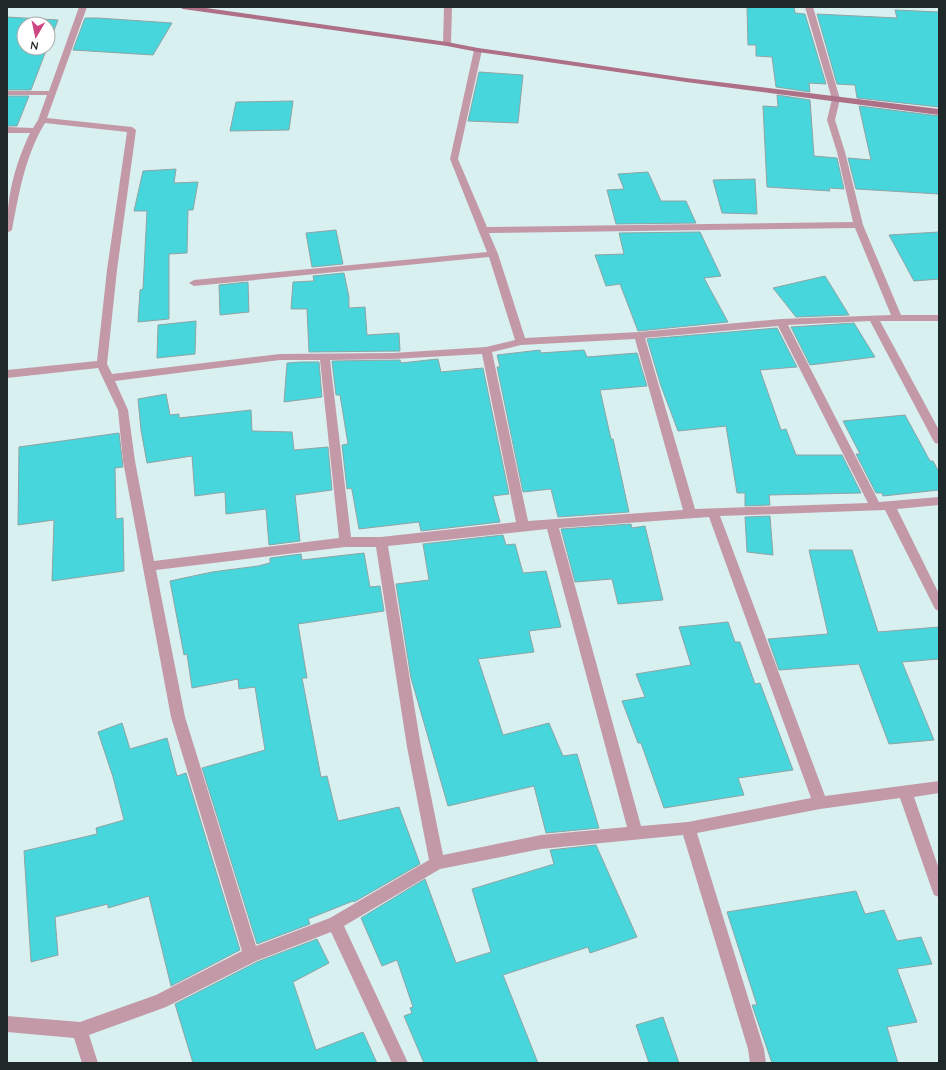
<svg xmlns="http://www.w3.org/2000/svg" width="946" height="1070" font-family="Quicksand,sans-serif">
<rect width="100%" height="100%" fill="#d9f0f0"/>
<path fill="#46d6dc" stroke="#8fa4a5" d="M747 7H794L795 13 805 14 826 84 809 83 810 92 776 87 772 57 756 56V45H748Z
M895 10 939 12V107L857 98 855 85 837 84 817 14 897 18Z
M7 17 58 20 48 46V24H24V48H47L31 90H7Z
M85 18H98L172 23 153 55 73 50Z
M479 72 523 75 518 123 468 121Z
M777 95 810 100 814 156 837 158 844 189 829 188 830 191 767 187 763 106 778 107Z
M7 96H29L17 126H7Z
M293 101 289 130 230 131 236 102Z
M859 106 939 116V194L856 189 848 158 871 160Z
M176 169 174 183 198 182 193 210H188L187 253 169 254V319L138 322 140 290 143 289 147 211H134L143 171Z
M648 172 661 201H686L696 223 616 224 607 190 624 189 618 174Z
M755 179 757 214 722 213 713 180Z
M336 230 343 264 312 267 306 233Z
M700 232 721 276 704 278 728 322 638 331 620 284 606 286 595 255 624 254 619 233Z
M939 232V279L914 281 889 235Z
M344 273 349 297V308L365 307 367 335 399 333 400 351 309 352 307 309H291L293 282 314 281 313 276Z
M825 276 849 315 796 317 773 288Z
M248 282 249 312 220 315 219 285Z
M196 321 195 354 157 358 158 325Z
M854 323 875 357 810 365 791 327Z
M777 328 797 367 760 370 781 430 786 429 796 455H842L861 493 769 495 770 505 745 506V493H737L726 426 678 431 661 386 647 339Z
M540 350 541 353 584 350 587 357 637 353 647 386 600 390 611 439H613L629 512 558 517 551 489 523 492 497 367H500L497 355Z
M438 359 441 372 483 368 509 494 493 496 500 522 421 531 419 522 359 529 352 490 351 488 347 489 342 445 348 444 340 395H336L332 361 400 360 401 363Z
M301 362H319L322 397 284 402 287 363Z
M166 394 170 415 179 414V418L251 410 252 431 292 432 294 450 328 447 332 490 295 495 300 541 269 545 266 509 226 514 225 492 195 496 192 456 147 463 141 430 138 399Z
M905 415 930 461H933L939 472V490L883 496 882 493H876L856 454H860L843 421Z
M119 433 123 467 115 468 116 519 123 518 124 571 52 581 54 520 18 525 19 447Z
M770 516 773 555 747 552 745 517Z
M631 524 632 528 645 526 663 600 618 604 612 579 575 582 561 529Z
M503 535 506 545 515 544 523 573 546 571 561 627 529 631 534 652 478 659 503 735 549 723 563 756 577 754 599 828 546 833 534 786 448 806 411 678 396 584 429 580 423 544Z
M809 550H852L878 632 939 627V659L902 662 934 740 889 744 859 664 779 670 768 639 828 634Z
M364 553 370 587 380 586 384 611 298 624 307 678H302L321 777 327 776 338 821 399 807 420 864 354 902 353 901 308 919 310 924 257 944 202 768 265 750 255 687 239 689 238 679 192 688 187 654 184 655 170 581 212 572 258 566 270 563V558L301 554 302 560Z
M728 622 735 642H740L755 684 760 683 793 770 738 778 744 795 664 808 641 743H638L622 701 645 697 636 674 691 665 679 627Z
M122 723 130 749 167 738 177 776 186 773 240 950 171 986 149 896 108 908V904L55 917 58 955 31 962 24 851 97 834 96 828 124 820 113 777 98 732Z
M596 845 637 937 590 953 588 947 503 975 538 1063H424L404 1016 412 1013 410 1008 413 1007 397 960 382 966 361 918 425 879 456 963 491 952 472 889 554 864 550 850Z
M856 891 865 914 884 910 897 941 921 937 932 964 897 969 917 1022 887 1027 898 1063H772L752 1005H757L727 912Z
M317 939 329 963 293 982 316 1050 363 1032 377 1063H193L175 1004 257 962Z
M663 1017 679 1063H649L636 1025Z"/>
<g fill="none" stroke-linecap="round" stroke-linejoin="round">
<path fill="#c399a7" fill-rule="evenodd" d="M79 7H87L47 118 132 127 136 130 117 270 107 364 112 374 280 354 393 353 486 347 515 340 489 257 194 286 189 283 194 280 487 252 450 159 474 50 478 48 482 50 458 159 487 227 853 222 837 152 827 120 832 99 805 7H813L840 99 835 120 845 152 863 225 901 315H939V321H880L939 430V444L935 443 933 440 870 321 788 325 879 502 939 497V505L897 509 939 594V611L935 609 885 510 720 516 825 796 939 781V793L914 797 939 869V897L934 895 932 890 900 798 820 809 697 833 764 1049 766 1063H750L748 1049 683 835 541 849 440 869 344 926 408 1063H392L331 932 256 961 166 1007 89 1035 98 1063H82L74 1038 7 1032V1016L80 1022 156 995 242 951 171 717 123 461 118 410 98 368 7 378V370L97 361 107 270 127 132 45 123C25 156 19 193 12 230L7 233C7 196 14 167 30 133H7V127L33 128 38 120 47 95H7V91H49ZM855 228 891 315 781 319 639 332 525 338 498 254 489 233ZM778 326 868 503 695 509 645 338ZM635 339 683 510 528 521 492 352 521 345ZM482 354 516 522 381 537H351L330 360 393 359ZM280 360H320L339 538 154 561 135 461 128 410 115 381ZM709 517 811 798 688 822 641 826 559 528ZM547 529 627 827 541 835 443 855 421 747 388 546ZM345 547H376L407 747 429 860 330 918 256 946 185 717 156 570Z
M444 7H452L451 44 447 46 443 44Z"/>
<path fill="#ad7086" fill-rule="evenodd" d="M179 7H199L447 42 478 48 686 78 939 109V115L686 82 478 52 447 46 183 9Z"/>
</g>
<rect width="946" height="1070" fill="none" stroke="#202929" stroke-width="16"/>
<g transform="translate(36 36) rotate(189)"><circle r="19" fill="#ffffff" stroke="#a6a9a9"/>
<path d="M0-3L7 15L0 10L-7 15Z" fill="#cd4581"/>
<text y="-6" font-size="11" font-weight="bold" text-anchor="middle" fill="#202929">N</text>
</g>
</svg>
